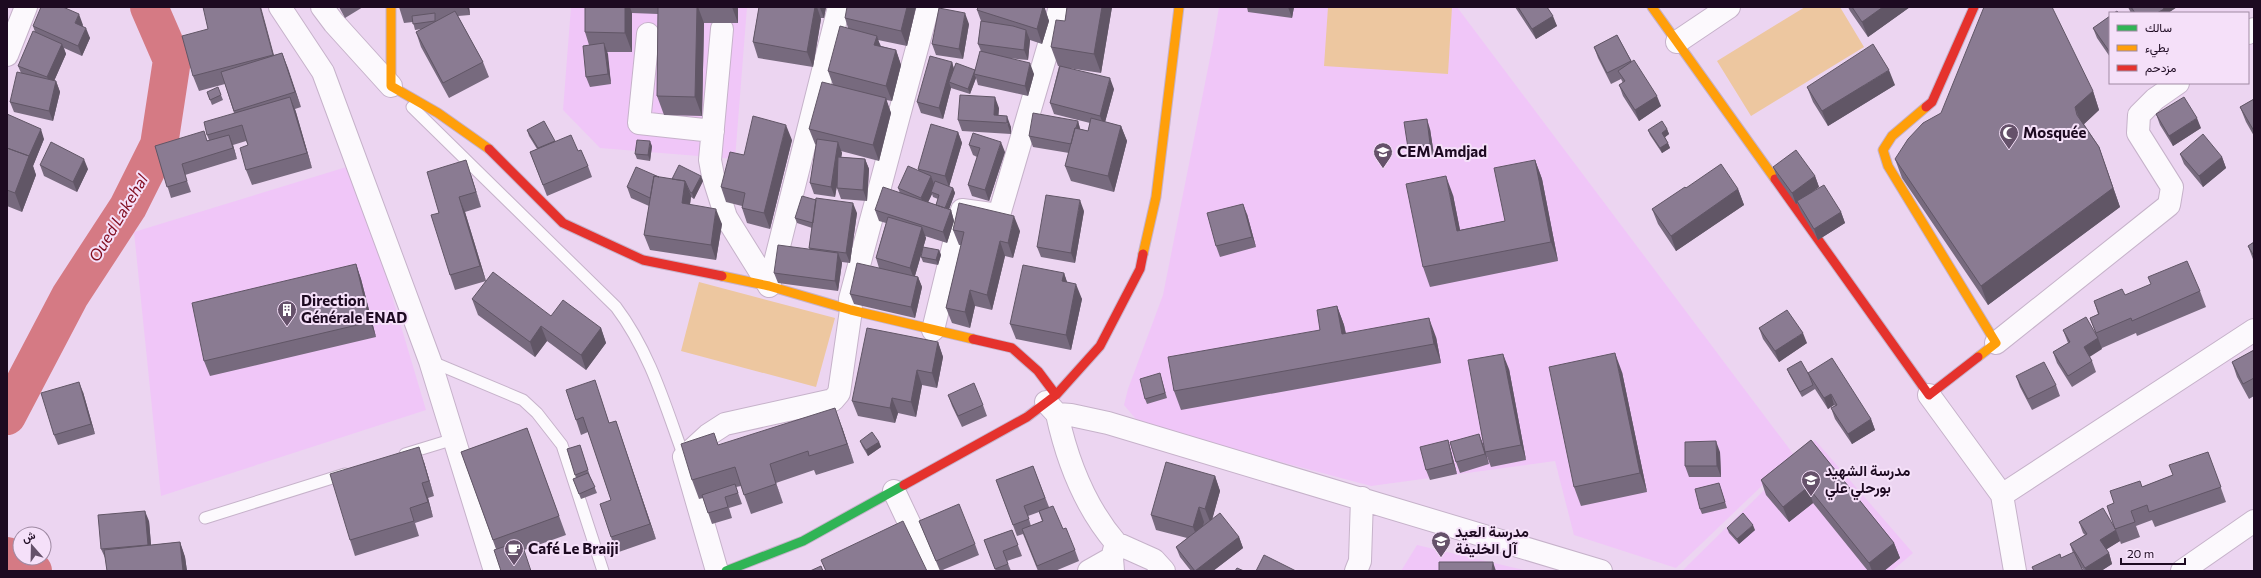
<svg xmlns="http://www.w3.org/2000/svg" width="2261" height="578" font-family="Commissioner,Vazirmatn,sans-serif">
<rect width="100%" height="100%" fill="#ecd5f1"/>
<path fill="#f0c6f8" d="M571 7H747L735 159 600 148 563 110Z
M1219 7H1457L1794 455 1676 568 1574 535 1555 461 1371 486 1140 424 1124 405 1128 389 1163 295 1213 43Z
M353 165 426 410 161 496 134 232Z
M1815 440 1913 553 1892 571H1682Z
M1417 545 1528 571H1401Z"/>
<path fill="#edc7a0" d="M1328 7H1452L1448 74 1324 66Z
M1805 7H1840L1864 47 1751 116 1717 61Z
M699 282 835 318 816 387 681 351Z"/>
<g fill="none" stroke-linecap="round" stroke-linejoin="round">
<path stroke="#d57a84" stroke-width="38" d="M7 416 70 296 128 207 159 145 172 60 149 7
M7 556 33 571"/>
<g stroke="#c6b2ca" stroke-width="13">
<path id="lane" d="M412 107 616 307C650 352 665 405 684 457
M430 361 523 400 537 413 562 445 603 571
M405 454 454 439
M205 518 345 474"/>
</g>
<g stroke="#c6b2ca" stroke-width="24">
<path id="street" d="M280 7 323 72 430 361 495 571
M322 7 334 23 391 86
M722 29 710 160 713 176 726 217 769 286
M2248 33 2254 29
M648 34 639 123 713 131
M1677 42 1729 7
M7 55 26 7
M769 286 839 7
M933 330 962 210 999 215 1060 7
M1996 343 2169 205 2172 187 2138 133 2139 115 2155 99 2178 83
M1929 395 2002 495 2015 571
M1046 402 1057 414 1071 415 1108 423 1601 571
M1057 414C1067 460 1086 508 1116 543L1112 558 1113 571
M894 491 932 571
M2002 495 2254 330
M1116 543 1154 560 1164 571
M717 571 684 457 708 435 725 424 833 400 839 393 851 310 850 299 928 7
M1089 571 1112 558
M1356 571 1360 561 1362 498
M2182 571 2254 521"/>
</g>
<g stroke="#c6b2ca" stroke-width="11">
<path id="fast" d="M726 571 803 541 904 485"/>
</g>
<g stroke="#c6b2ca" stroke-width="11">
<path id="slow" d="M391 7V86L438 113 489 149
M1652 7 1775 179
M1926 107 1892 136 1883 150 1888 166 1996 343 1978 357
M1143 254 1156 197 1179 7
M722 276 769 286 851 310 973 339"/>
</g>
<g stroke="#c6b2ca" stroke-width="11">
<path id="jam" d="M1926 107 1932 102 1974 7
M489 149 563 223 643 260 722 276
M1775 179 1929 395 1978 357
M973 339 1012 348 1038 371 1056 395
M904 485 1027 417 1056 395 1100 346 1140 269 1143 254"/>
</g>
<use href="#lane" stroke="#fcf9fd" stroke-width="11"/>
<use href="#street" stroke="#fcf9fd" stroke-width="22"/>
<use href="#fast" stroke="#30b455" stroke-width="9"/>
<use href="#slow" stroke="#ff9f0a" stroke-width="9"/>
<use href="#jam" stroke="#e5322d" stroke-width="9"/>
</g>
<path fill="#776a7e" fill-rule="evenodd" d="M339 7H363L345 18Z
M399 7H469L470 15 458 16 483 62 489 77 449 98 421 47 416 32 422 29 415 30 413 22 404 23Z
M585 7H738V23H704L702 116 664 115 657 96 658 14 632 13V52H607L611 84 590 87 586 77 589 45 585 32Z
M759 7H826L824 18H820L821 19 813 67 758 58 753 42Z
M916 7 907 46 878 40 881 46 896 50 901 65 892 101 886 100 891 113 879 161 841 151 842 153 841 157 865 159 869 169 867 201 841 199 837 188V186L835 197 814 194 810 183 816 145 815 144 809 129 833 85 828 71 848 28 845 18Z
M978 7H1045V9L1049 21 1042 44 1030 40 1028 60 1006 58 1034 74 1028 96 978 85 976 78 970 94 951 88 943 119 921 113 917 102 952 62 954 69 975 70 981 51 978 44 981 21 977 10Z
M1067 7H1112L1101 73 1068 68 1114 89 1105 122 1121 126 1127 141 1114 192 1071 181 1065 166 1069 153 1033 147 1029 136 1078 121 1080 129 1088 131 1090 123 1054 114 1050 103 1059 66H1058L1051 47 1065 21Z
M1247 7H1294L1292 18 1248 12Z
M1515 7H1547L1557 26 1536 39Z
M1848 7H1910L1868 37 1850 11Z
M2128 7H2177L2168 13H2131Z
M2110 16V57L2097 38 2093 28Z
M969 24 963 59 936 55 932 44Z
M83 25 82 26 90 38 82 56 64 48 66 54 54 81H56L60 92 53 121 14 112 10 102 21 73 18 66 35 32 33 26Z
M208 29 274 55 282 53 301 107 295 109 312 168 252 185 246 170 248 145 246 141 233 145 237 159 185 175 191 192 171 198 155 146 209 140 207 135 234 113 225 84 199 91 193 76Z
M1617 35 1632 62 1661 106 1639 121 1623 96 1619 85 1623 83 1621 79 1611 84 1598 58 1594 47Z
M1895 85 1828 126 1813 102 1807 87Z
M2093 91 2099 110 2084 124 2099 147 2120 207 1988 305 1902 178 1895 159Z
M207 92 221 95 223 100 212 105Z
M2254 99V136L2246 122 2240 107Z
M999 108 998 116 1011 127V134L962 131 958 120Z
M7 114 44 139 33 166 36 175 22 212 7 206Z
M2156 114 2201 128 2173 146 2160 125Z
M1430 129 1434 155 1412 158 1408 148Z
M1667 129 1669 134 1665 137 1670 148 1662 153 1650 135 1648 130Z
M527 130 555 141 578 151 588 166 592 177 547 196 530 152 537 149 529 136Z
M958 132 962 143 949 187 953 188 955 193 949 209 951 210 954 221 947 243 925 236 926 238 915 276 918 277 922 287 915 318 854 304 850 294 879 268 876 258 886 223 879 221 875 210 900 193 898 188 919 171 918 169ZM932 194 933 197 938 199 936 205 928 202Z
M792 140 770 229 747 223 742 208V206L726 202 721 187 744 155Z
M969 145 1005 152 989 201 972 196 968 185 977 157 973 155Z
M652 146 650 161 637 159 635 154Z
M2180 154 2222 157 2226 168 2203 187 2184 164Z
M1535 160 1542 179 1558 261 1430 287 1423 267 1453 195 1460 230 1505 221Z
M40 165 88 169 77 192 44 176Z
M1773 167 1815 176 1819 187 1812 192 1841 212 1845 223 1818 240 1801 212 1797 203 1796 204 1777 177Z
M471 175 481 207 465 212 486 281 455 290 450 275 439 213Z
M659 177 672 179 703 181 694 199 691 197 690 205 722 224 716 260 650 250 644 235 649 206 631 198 627 187Z
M1686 188 1738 189 1744 205 1676 251 1658 224 1652 209Z
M1084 211 1075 263 1041 257 1037 247Z
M857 213 850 263 842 262V263L838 291 778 283 774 273 810 249 809 248 812 228 797 223 795 218Z
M1247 214 1256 247 1220 257 1216 246Z
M953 230 1020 231 1013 258 1005 256 992 310 975 306 970 328 952 323 946 308 961 245H959Z
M2254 242V262L2248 246Z
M939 250 941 255 938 265 923 262 921 257Z
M356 264 361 279 376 337 210 376 204 361Z
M1064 273 1067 282 1082 299 1071 350 1016 339 1010 324Z
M2200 291 2206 307 2137 336 2136 333 2102 348 2089 356 2092 361 2096 372 2072 387 2057 363 2053 352 2068 343 2063 330 2096 334 2090 318 2098 314 2094 301 2125 295Z
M472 299 551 316 601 328 606 343 586 370 547 341 535 357 478 315Z
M1337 306 1344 325 1346 333 1436 337 1441 363 1181 410 1174 391 1320 330Z
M1759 328 1807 343 1779 362 1763 339Z
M938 342 943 357 937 388 922 385 916 417 898 413 895 423 858 416 852 401Z
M2254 350V396L2249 399 2237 377 2232 362Z
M1509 369 1526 460 1491 467 1486 454 1489 464 1460 473 1456 462 1479 434 1485 451Z
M1787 369 1809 375 1808 373 1871 419 1875 430 1852 444 1835 419 1831 408 1835 406 1834 405 1828 409 1815 389 1802 397 1789 374Z
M1622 372 1647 492 1581 506 1574 487Z
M1160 373 1167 398 1147 404 1145 399Z
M2016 376 2056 385 2060 396 2032 410 2020 387Z
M83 392 95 434 58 445 54 435Z
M600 395 609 423 616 421 656 539 616 553 611 537V500L588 432 581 435 576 420Z
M948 395 983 405 987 416 962 427 952 406Z
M842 427 854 463 816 475 814 470 776 483 783 503 751 514 741 486 736 487 742 504 729 508 732 518 712 524 703 498 699 499 692 480 719 445Z
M527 428 566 535 524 550 496 549 461 452Z
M1448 440 1451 451 1457 474 1430 480 1426 470Z
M1811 440 1894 543 1900 558 1884 571H1868L1813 503 1789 522 1766 495 1761 480Z
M860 441 879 442 881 447 868 456 862 446Z
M580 445 590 476 597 493 581 499 573 479 576 478 567 449Z
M1720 452 1721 477H1689L1685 466Z
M2208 452 2226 502 2155 527 2152 520 2136 526 2140 537 2121 544 2120 541 2106 549 2109 553 2112 564 2101 571H2084L2081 566 2083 571H2034L2032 567 2061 558 2073 553 2070 544 2085 535 2083 533 2079 522 2116 530 2107 506 2114 503 2142 487 2173 475Z
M424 462 434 496 428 498 433 517 415 523 419 536 355 556 350 540Z
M1033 466 1049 507 1063 529 1075 550 1079 561 1055 571H1038L1023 534 1017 536 996 480ZM1039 512 1042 521 1031 526 1028 516Z
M1215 476 1220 491 1212 519 1239 537 1243 548 1213 571H1191L1180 557 1176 547 1187 538 1156 530 1151 515Z
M1721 489 1727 508 1702 514 1700 509Z
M149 521 151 545 180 542 185 557 187 571H107L106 560 101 549Z
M919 521 975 544 979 555 940 571Z
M1727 528 1755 530 1739 544 1729 533Z
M1012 530 1022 556 1007 561 1011 571H996L984 540Z"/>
<path fill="#615666" d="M260 7H261L278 70 273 55Z
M467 7H469L470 15Z
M625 7H630L632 13V52L625 33Z
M697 7H698L704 23 702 116 695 97Z
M732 7H738V23Z
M815 7H817L821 19 813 67 807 52Z
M820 7H826L824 18 820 8Z
M907 7H916L907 46 901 31Z
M1037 7H1045V9L1049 21 1042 44 1037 29Z
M1102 7H1112L1101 73 1094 54Z
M1288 7H1294L1292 18Z
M1883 7H1910L1868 37 1862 22Z
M2161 7H2177L2168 13H2157Z
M965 13 969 24 963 59 959 49Z
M79 14 83 25 79 34 75 23Z
M1553 16 1557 26 1536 39 1532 29Z
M86 28 90 38 82 56 78 46Z
M1026 30 1030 40 1028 60 1024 50Z
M877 36 882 51 874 45Z
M604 43 608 54 611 84 608 74Z
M62 44 66 54 51 88 47 77Z
M896 50 901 65 892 101 886 86Z
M282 53 288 68 301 107 295 92Z
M952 62 955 73 949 82 951 88 943 119 939 108Z
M1030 63 1034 74 1028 96 1025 86Z
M975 70 977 75 974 74 976 78 970 94 968 89Z
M1889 70 1895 85 1828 126 1822 111Z
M1110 78 1114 89 1104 126 1100 116Z
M56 81 60 92 53 121 49 111Z
M2093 91 2099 110 2082 126 2075 107Z
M1657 96 1661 106 1639 121 1635 110Z
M290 97 296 112 312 168 307 153Z
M995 97 999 108 998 123 994 115Z
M886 98 891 113 879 161 873 145Z
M1007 116 1011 127V134L1007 123Z
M2197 118 2201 128 2173 146 2169 136Z
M1427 119 1430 129 1434 155 1430 144Z
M1078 121 1081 132 1073 144Z
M786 125 792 140 770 229 764 213Z
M1121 126 1127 141 1114 192 1108 176Z
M41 129 44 139 33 166 36 175 22 212 15 193 28 157Z
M1667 129 1669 134 1664 138 1662 133Z
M958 132 962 143 949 187 945 176Z
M229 135 233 145 237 159 233 148Z
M650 141 652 146 650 161 648 155Z
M838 142 842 153 835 197 831 187Z
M1001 142 1005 152 989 201 985 190Z
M1668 143 1670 148 1662 153 1660 148Z
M2099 147 2120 207 1988 305 1981 286Z
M2222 157 2226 168 2203 187 2199 176Z
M84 159 88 169 77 192 73 182Z
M865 159 869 169 867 201 863 190Z
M466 160 471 175 481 207 476 192Z
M1535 160 1542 179 1558 261 1551 242Z
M701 176 703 181 694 199 692 193Z
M931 176 935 187 931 192 932 194 925 209 921 198Z
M1446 176 1453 195 1464 250 1457 231Z
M1815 176 1819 187 1796 204 1792 193Z
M685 181 691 196 688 219 682 203Z
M953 188 955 193 947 215 945 209Z
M1738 189 1744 205 1676 251 1671 236Z
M459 197 465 212 486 281 480 266Z
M1080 200 1084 211 1075 263 1071 253Z
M853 203 857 213 850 263 846 253Z
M1243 204 1247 214 1256 247 1252 237Z
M716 209 722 224 716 260 711 245Z
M951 210 954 221 947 243 943 232Z
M1841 212 1845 223 1818 240 1814 229Z
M1014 216 1020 231 1013 258 1008 243Z
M922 227 926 238 914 279 910 268Z
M1000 241 1005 256 992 310 987 295Z
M939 250 941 255 938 265 936 260Z
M838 253 842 263 838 291 835 281Z
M356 264 361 279 376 337 370 322Z
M1064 273 1069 288 1062 281Z
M918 277 922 287 915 318 911 307Z
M1076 284 1082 299 1071 350 1066 335Z
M970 290 975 306 970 328 965 312Z
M1337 306 1344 325 1349 353 1342 334Z
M1429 318 1436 337 1441 363 1434 344Z
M541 326 547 341 535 357 530 342Z
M601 328 606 343 586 370 581 355Z
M1803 333 1807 343 1779 362 1775 351Z
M2098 338 2102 349 2088 358 2084 347Z
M938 342 943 357 937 388 932 373Z
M1615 353 1622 372 1647 492 1640 473Z
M1503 354 1509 369 1526 460 1521 445Z
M917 370 922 385 916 417 911 402Z
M79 382 83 392 95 434 91 424Z
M1831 394 1834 405 1828 409 1824 398Z
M892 398 898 413 895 423 890 408Z
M835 408 842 427 854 463 847 444Z
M1871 419 1875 430 1852 444 1848 434Z
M616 421 621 436 656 539 650 524Z
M1479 434 1483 444 1489 464 1485 454Z
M1448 440 1451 451 1457 474 1453 463Z
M1716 441 1720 452 1721 477 1717 466Z
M879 442 881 447 868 456 866 450Z
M419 447 424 462 434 496 429 481Z
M770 464 776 483 783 503 776 484Z
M1215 476 1220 491 1211 524 1205 509Z
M422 483 428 498 433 517 428 502Z
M1808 487 1813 503 1789 522 1783 507Z
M1199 507 1204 522 1199 542 1193 527Z
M145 511 149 521 152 556 148 545Z
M1753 525 1755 530 1739 544 1737 539Z
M2116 530 2120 541 2104 551 2100 540Z
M1239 537 1243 548 1213 571H1195Z
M180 542 185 557 187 571H183Z
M1894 543 1900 558 1884 571H1872L1869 563Z
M2109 553 2112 564 2101 571H2086L2085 568Z
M1493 562 1496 571H1492Z"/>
<path fill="#8a7b92" stroke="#615666" d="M41 7H63L79 14 75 23 86 28 78 46 33 26Z
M203 7H260L273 55 193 76 182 36 208 29Z
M585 7H625V33L585 32Z
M658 7H697L695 97 657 96Z
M759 7H815L807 52 753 42Z
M847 7H907L901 31 845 18Z
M978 7H1043L1037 29 977 10Z
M1067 7H1102L1094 54 1051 47 1056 20 1065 21Z
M1518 7H1547L1553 16 1532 29Z
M1852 7H1883L1862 22Z
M1984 7H2052L2093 91 2075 107 2077 115 2099 147 2113 188 1981 286 1895 159 1908 139 1923 123 1941 113Z
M2131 7H2163L2164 9 2157 13H2135Z
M939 8 965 13 959 49 932 44Z
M455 11 483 62 443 83 416 32Z
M2117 11 2119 13H2114Z
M435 13V21L413 24 412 16Z
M2110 16V50L2109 51 2093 28Z
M981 21 1013 26 1026 30 1024 50 978 44Z
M840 26 877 36 874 45 896 50 886 86 828 71Z
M33 31 62 44 47 77 18 66Z
M1617 35 1631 61 1607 73 1594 47Z
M604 43 608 74 586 77 583 46Z
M1873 44 1889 70 1822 111 1807 87Z
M980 51 1030 63 1025 86 974 74Z
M282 53 295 92 234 111 221 72Z
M930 56 952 62 939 108 917 102Z
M1634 60 1657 96 1635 110 1619 85 1625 81 1618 71Z
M956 63 975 70 968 89 949 82Z
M1060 66 1110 78 1100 116 1050 103Z
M17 72 56 81 49 111 10 102Z
M822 82 886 98 873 145 809 129Z
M218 87 221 95 210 100 207 92Z
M960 95 995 97 994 115 1007 116V123L958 120Z
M290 97 307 153 246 170 240 148 248 145 242 125 207 135 204 122Z
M2184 97 2197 118 2169 136 2156 114Z
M2254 99V131L2240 107Z
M1033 113 1078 121 1076 128H1075L1071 144 1029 136Z
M7 114 41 129 29 156 7 148Z
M753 116 786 125 764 213 742 208 745 193 721 187 730 152 744 155Z
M1091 118 1121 126 1108 176 1065 166 1075 128 1088 131Z
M1427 119 1430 144 1408 148 1404 122Z
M544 121 555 141 538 148 527 130Z
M1662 121 1667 129 1662 133 1668 143 1660 148 1648 130Z
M931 124 958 132 945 176 918 169Z
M204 131 207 141 229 135 233 148 182 164 187 181 167 187 155 146Z
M973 133 1001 142 985 190 968 185 980 148 969 145Z
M2203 134 2222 157 2199 176 2180 154Z
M571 135 578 151 581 150 588 166 543 185 530 152Z
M817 139 838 142 831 187 810 183Z
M637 140 650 141 648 155 635 154Z
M51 142 84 159 73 182 40 165Z
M7 148 29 156 15 193 7 190Z
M1796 150 1815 176 1792 193 1773 167Z
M838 157 865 159 863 190 837 188Z
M466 160 476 192 459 197 480 266 450 275 431 215 439 213 427 172Z
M1535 160 1551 242 1423 267 1406 184 1446 176 1457 231 1505 221 1494 168Z
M1721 164 1738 189 1671 236 1652 209 1685 187 1686 188Z
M679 165 701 176 692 193 690 192 685 181 672 179Z
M908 166 931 176 921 198 898 188Z
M636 167 659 177 654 176 650 198 627 187Z
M654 176 685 181 682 203 716 209 711 245 644 235Z
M935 181 953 188 945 208 936 205 939 195 931 192Z
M1824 185 1841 212 1814 229 1797 201Z
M883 187 951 210 943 232 875 210Z
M1046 195 1080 200 1071 253 1037 247Z
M802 196 816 200 813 223 795 218Z
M816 198 853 203 846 253 809 248Z
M959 203 1014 216 1008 243 1000 241 987 295 970 290 965 312 946 308 964 232 953 230Z
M1243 204 1252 237 1216 246 1207 213Z
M888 217 922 227 910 268 876 258Z
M2254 242V256L2248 246Z
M778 245 838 253 835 281 774 273Z
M923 247 939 250 936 260 921 257Z
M2187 261 2200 291 2132 321 2131 318 2096 333 2090 318 2099 314 2094 301 2122 289 2125 295 2151 284 2148 277Z
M857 263 918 277 911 307 850 294Z
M356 264 370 322 204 361 192 303Z
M1023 265 1064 273 1062 281 1076 284 1066 335 1010 324Z
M493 272 551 316 563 300 601 328 581 355 541 326 530 342 472 299Z
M1337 306 1342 334 1429 318 1434 344 1174 391 1168 357 1320 330 1317 310Z
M1787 310 1803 333 1775 351 1759 328Z
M2086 317 2098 338 2084 347 2092 361 2068 376 2053 352 2070 342 2063 330Z
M867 328 938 342 932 373 917 370 911 402 892 398 890 408 852 401Z
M2254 350V378L2243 384 2232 362Z
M1615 353 1640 473 1574 487 1549 367Z
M1503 354 1521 445 1485 452 1468 360Z
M1832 358 1871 419 1848 434 1831 408 1837 405 1831 394 1824 398 1808 373Z
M1801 361 1809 375 1813 385 1800 392 1787 369Z
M2044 362 2056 385 2028 399 2016 376Z
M1160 373 1165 393 1145 399 1140 379Z
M595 380 609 423 616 421 650 524 611 537 600 504 611 500 583 417 576 420 566 390Z
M79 382 91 424 54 435 41 393Z
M974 383 983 405 958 416 948 395Z
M835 408 847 444 809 456 808 451 770 464 776 484 744 495 735 467 692 480 681 444 714 433 718 445Z
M527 428 559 516 493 540 461 452Z
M872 432 879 442 866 450 860 441Z
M1479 434 1485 454 1456 462 1450 442Z
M1448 440 1453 463 1426 470 1420 447Z
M1811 440 1894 543 1869 563 1808 487 1783 507 1761 480Z
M1716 441 1717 466H1685V442Z
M580 445 588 470 575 475 567 449Z
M419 447 429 481 422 483 428 502 410 508 414 521 350 540 330 474Z
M2208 452 2221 487 2149 512 2147 505 2131 511 2135 522 2115 529 2107 506 2114 503 2110 491 2140 481 2142 487 2173 475 2169 465Z
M1166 462 1215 476 1205 509 1199 507 1193 527 1151 515Z
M1033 466 1045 498 1024 506 1029 519 1013 525 996 480Z
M588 473 595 487 579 494 573 479Z
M1719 483 1725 502 1700 509 1695 489Z
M735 484 738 493 725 497 728 507 708 513 702 495Z
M959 504 975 544 936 561 919 521Z
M1053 506 1063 529 1066 528 1075 550 1037 566 1022 529 1043 521 1039 511Z
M2103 508 2116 530 2100 540 2109 553 2085 568 2070 544 2087 534 2079 522Z
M145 511 148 545 101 549 98 515Z
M1220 513 1239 537 1195 571 1176 547Z
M1743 513 1753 525 1737 539 1727 528Z
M903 521 927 571H826L821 560Z
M1012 530 1018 545 1003 551 1008 564 995 569 984 540Z
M521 541 531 571H501L494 550Z
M180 542 183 571H107L104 550Z
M2074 552 2083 571H2034L2032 567 2060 554 2061 558Z
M1264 555 1296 571H1256Z
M1439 562H1493L1492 571H1439Z
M821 566 823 571H810Z
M1237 568 1244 571H1235Z"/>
<defs>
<g id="mosque-pin" transform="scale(1)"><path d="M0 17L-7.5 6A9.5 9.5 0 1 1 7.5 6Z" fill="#65516a" stroke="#f5e0f9"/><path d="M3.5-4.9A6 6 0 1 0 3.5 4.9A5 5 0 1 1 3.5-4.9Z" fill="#fff"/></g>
<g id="school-pin" transform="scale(1)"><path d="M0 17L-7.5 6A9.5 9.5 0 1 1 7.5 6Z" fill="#65516a" stroke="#f5e0f9"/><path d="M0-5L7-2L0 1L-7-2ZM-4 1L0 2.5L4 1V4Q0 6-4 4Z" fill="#fff"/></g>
<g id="building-pin" transform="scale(1)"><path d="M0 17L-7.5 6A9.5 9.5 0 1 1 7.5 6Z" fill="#65516a" stroke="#f5e0f9"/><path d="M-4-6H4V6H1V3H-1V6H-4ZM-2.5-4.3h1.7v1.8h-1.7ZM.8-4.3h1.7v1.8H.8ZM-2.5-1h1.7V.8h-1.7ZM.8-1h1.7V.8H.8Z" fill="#fff"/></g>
<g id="cafe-pin" transform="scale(1)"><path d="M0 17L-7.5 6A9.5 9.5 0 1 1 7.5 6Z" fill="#65516a" stroke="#f5e0f9"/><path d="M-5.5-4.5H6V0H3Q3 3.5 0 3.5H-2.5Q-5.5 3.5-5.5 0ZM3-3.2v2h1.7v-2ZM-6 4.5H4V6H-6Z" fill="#fff"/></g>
</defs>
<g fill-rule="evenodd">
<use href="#mosque-pin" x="2009" y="133"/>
<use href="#school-pin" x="1383" y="152"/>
<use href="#building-pin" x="287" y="310"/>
<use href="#school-pin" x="1811" y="480"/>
<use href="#school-pin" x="1441" y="541"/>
<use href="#cafe-pin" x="514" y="549"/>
</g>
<g text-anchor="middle" stroke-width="4" stroke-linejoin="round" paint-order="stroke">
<g font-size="15" font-weight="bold" fill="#1d0a21" stroke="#f5e0f9" text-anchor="start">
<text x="2023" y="138">Mosquée</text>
<text x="1397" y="157">CEM Amdjad</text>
<text x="301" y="306">Direction<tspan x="301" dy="17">Générale ENAD</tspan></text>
<text x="1825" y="476">مدرسة الشهيد<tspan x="1825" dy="17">بورحلي علي</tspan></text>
<text x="1455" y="537">مدرسة العيد<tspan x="1455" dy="17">آل الخليفة</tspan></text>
<text x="528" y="554">Café Le Braiji</text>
</g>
<g font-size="16" font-style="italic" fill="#810c1f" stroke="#f5e0f9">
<text transform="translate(118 218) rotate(-59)" y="6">Oued Lakehal</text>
</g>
</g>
<rect width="2261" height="578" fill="none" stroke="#1d0a21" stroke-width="16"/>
<rect x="2109" y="12" width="140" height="72" fill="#f5e0f9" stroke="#9f8aa3"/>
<rect x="2117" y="25" width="20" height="6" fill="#30b455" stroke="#9f8aa3"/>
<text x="2145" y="32" font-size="12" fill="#1d0a21">سالك</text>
<rect x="2117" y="45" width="20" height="6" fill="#ff9f0a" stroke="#9f8aa3"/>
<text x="2145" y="52" font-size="12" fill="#1d0a21">بطيء</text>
<rect x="2117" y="65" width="20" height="6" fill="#e5322d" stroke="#9f8aa3"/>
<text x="2145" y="72" font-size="12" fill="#1d0a21">مزدحم</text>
<g transform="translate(32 546) rotate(340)"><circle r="19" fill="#f5e0f9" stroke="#9f8aa3"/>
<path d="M0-3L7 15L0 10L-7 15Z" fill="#65516a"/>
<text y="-6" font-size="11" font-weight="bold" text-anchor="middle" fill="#1d0a21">ش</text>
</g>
<path d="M2121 558v6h64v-6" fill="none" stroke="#1d0a21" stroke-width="2"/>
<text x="2127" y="558" font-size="12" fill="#1d0a21" stroke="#f5e0f9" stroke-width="3" paint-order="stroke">20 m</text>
</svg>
